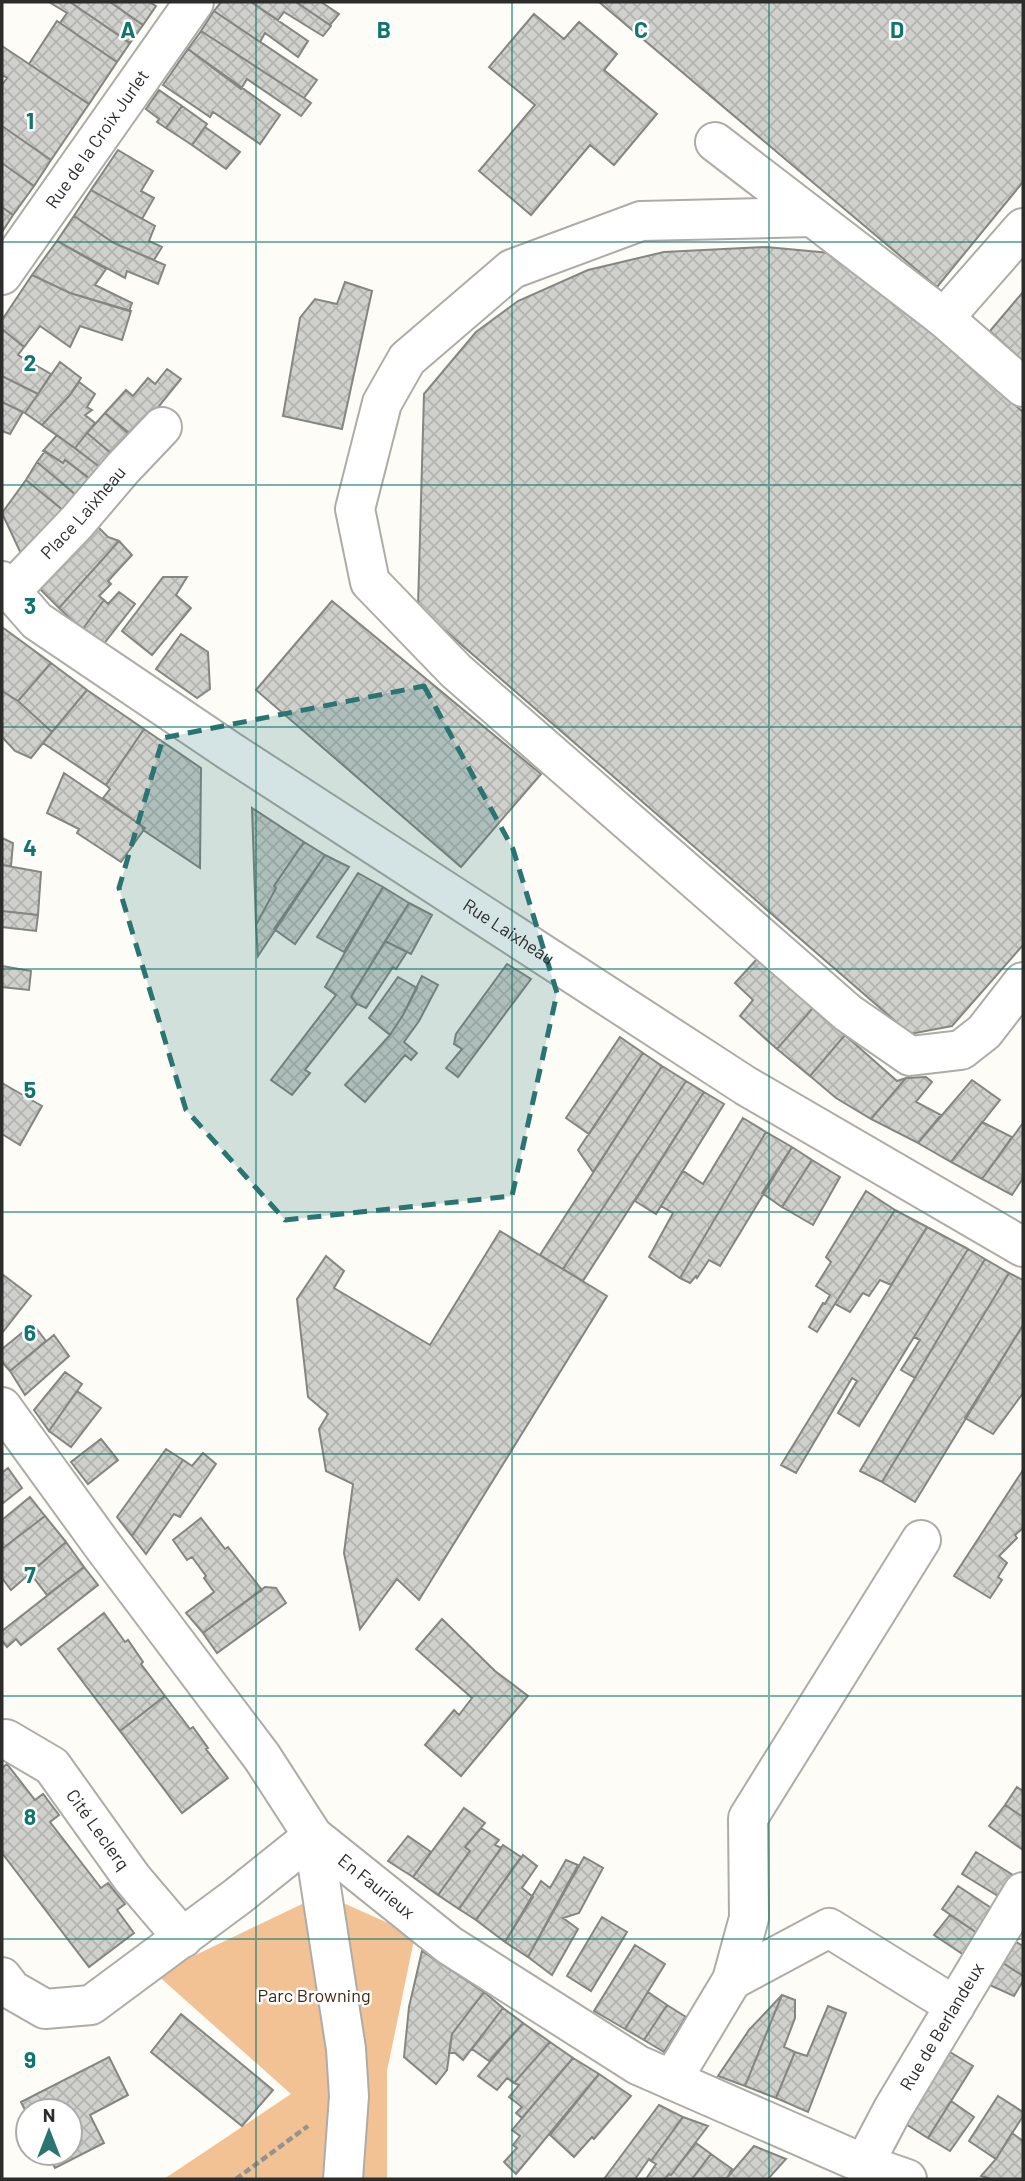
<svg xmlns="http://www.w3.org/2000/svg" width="1025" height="2181" font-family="Barlow,sans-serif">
<defs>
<pattern id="building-cross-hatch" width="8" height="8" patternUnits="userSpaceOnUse" patternTransform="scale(1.75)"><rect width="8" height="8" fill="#d0d1cc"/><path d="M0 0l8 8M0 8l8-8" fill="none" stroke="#b3b4af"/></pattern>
</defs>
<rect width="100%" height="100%" fill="#fdfcf6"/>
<path fill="#f2c295" d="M323 1894 415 1935 387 2071V2179H164L291 2094 156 1974Z"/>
<path fill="url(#building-cross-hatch)" stroke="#848681" stroke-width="2" d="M49 2H70L130 43 117 62 60 23 67 13Z
M70 2H110L143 25 130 43Z
M110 2H149L156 6 143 25Z
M221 2H251L308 41 298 57 265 33 260 42 214 11Z
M251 2H296L331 26 323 36 284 12 278 20Z
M296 2H321L339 14 330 25Z
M599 2H1023V182L937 287Z
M214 11 317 80 304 98 201 31Z
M534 14 564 39 579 22 617 54 604 70 657 114 614 165 590 145 531 215 479 171 535 105 489 67Z
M57 21 117 62 89 104 29 64Z
M201 31 304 98 311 103 301 116 247 79 241 89 188 49Z
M2 46 89 104 51 160 2 126V85L7 78 2 75Z
M188 49 280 115 260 144 213 112 210 117 163 85Z
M159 90 182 106 166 128 157 122 159 119 146 109Z
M182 106 207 124 192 145 166 128Z
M2 126 51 160 34 186 2 163Z
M205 127 240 152 226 169 192 145Z
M118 150 153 171 141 191 154 198 142 219 91 190Z
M2 163 34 186 13 215 2 207Z
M91 190 155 226 149 241 162 247 154 260 114 243 74 216Z
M2 207 13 215 2 232Z
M74 216 114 243 165 265 158 284 127 271 125 278 57 241Z
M57 241 106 269 95 285 132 303 129 311 70 293 32 275Z
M766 247 841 254 1023 412V945L952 1026 910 1034 418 607 424 394 476 332 518 301 588 270 664 252Z
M32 275 70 293 131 311 122 340 80 326 70 347 40 326 24 347 2 329V320Z
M345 282 372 291 342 429 283 416 300 318 315 299 337 304Z
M1023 292V361L990 331Z
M2 329 24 347 18 355 51 374 38 394 2 376Z
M60 362 81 378 70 395 42 425 25 413Z
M167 369 181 379 134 437 105 413 126 390 133 396 148 378 155 384Z
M2 376 38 394 25 413 2 402Z
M79 382 95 394 87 407 92 410 85 415 95 423 75 448 42 425 70 395Z
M2 402 23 412 10 434 2 431Z
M105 413 129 434 112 454 87 433Z
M87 433 112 454 101 468 75 448Z
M57 435 101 468 92 480 65 460 63 463 43 451Z
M45 451 63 463 65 460 90 479 76 495 37 462Z
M37 462 77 496 64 511 26 480Z
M26 480 64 511 23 558 2 513Z
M96 525 108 537 119 541 59 608 38 587Z
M119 541 132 555 108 581 111 584 99 596 104 600 82 630 59 608Z
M163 577H187L176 595 191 608 152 655 122 631Z
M119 592 135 604 102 646 82 630 104 600 108 604Z
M332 601 541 774 461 867 256 690Z
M2 627 51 663 18 701 2 691Z
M181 634 208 652 210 689 197 698 156 669Z
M51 663 87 690 52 732 18 701Z
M87 690 144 729 106 785 43 743Z
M2 691 18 701 52 732 31 758 15 751 2 737Z
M144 729 201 768 200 868 143 830V827L103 798 110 789 106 785Z
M64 773 145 828 121 862 77 833 79 829 47 813Z
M252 808 304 842 274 886 276 888 256 925Z
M2 838 13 843 11 866 2 865Z
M304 842 325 855 258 956 256 925 276 888 274 886Z
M325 855 349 867 295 944 274 929Z
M2 865 41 872 38 915 2 911Z
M358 873 383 887 344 952 317 937Z
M383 887 409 903 351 997 357 1004 305 1070 310 1073 292 1095 271 1080 336 995 325 987Z
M409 903 432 915 411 954 385 941Z
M2 911 38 915 36 931 2 927Z
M385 941 407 952 396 969 393 967 366 1008 357 1004 351 997Z
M757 959 813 1008 777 1049 740 1016 753 1000 735 983Z
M507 964 531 979 458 1077 446 1068 462 1049 454 1044 456 1034Z
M2 966 31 971 29 990 2 987Z
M422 976 438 985 419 1021 404 1042 417 1053 411 1060 405 1055 365 1102 345 1085 390 1035 403 1015Z
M398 977 417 988 403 1015 390 1035 369 1018Z
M813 1008 845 1035 810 1076 777 1049Z
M845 1035 897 1081 906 1078 871 1119 836 1098 810 1076Z
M620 1037 643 1053 589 1134 566 1118Z
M643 1053 662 1066 593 1172 578 1150Z
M662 1066 686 1081 563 1269 540 1255Z
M926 1077 932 1082 916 1102 941 1115 918 1143 871 1119 906 1078Z
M972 1080 1000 1100 951 1162 918 1143Z
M686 1081 704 1092 583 1281 563 1269Z
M2 1083 42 1106 20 1145 2 1134Z
M704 1092 724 1104 656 1214 635 1201Z
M743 1118 766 1132 680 1278 649 1257 673 1213 661 1206 683 1171 703 1184Z
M982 1122 1012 1137 982 1179 951 1162Z
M1023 1123V1178L1012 1195 982 1179Z
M766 1132 792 1147 720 1266 709 1260 697 1278 696 1276 690 1283 680 1278Z
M792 1147 812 1160 782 1207 762 1193Z
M812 1160 840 1177 813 1225 782 1207Z
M866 1191 895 1210 817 1332 809 1327 823 1303 825 1304 830 1295 816 1286 831 1262 826 1257Z
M895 1210 927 1227 891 1285 880 1280 869 1296 863 1293 850 1312 835 1304Z
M927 1227 968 1249 914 1337 859 1426 838 1413 857 1381 852 1378 796 1473 781 1465Z
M500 1231 607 1296 419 1600 397 1579 360 1629 344 1553 353 1484 326 1471 319 1429 328 1414 308 1397 297 1299 326 1256 344 1271 334 1288 430 1345Z
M968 1249 985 1259 915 1378 901 1370 920 1340 914 1337Z
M985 1259 1009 1273 882 1482 860 1471Z
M1009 1273 1023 1280V1325L915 1502 882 1482Z
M2 1274 31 1296 2 1333Z
M33 1324 46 1341 10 1371 2 1362V1349Z
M1023 1325V1393L993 1434 965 1418Z
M54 1335 69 1356 25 1395 10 1371Z
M65 1372 82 1384 49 1431 34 1410Z
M77 1391 101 1408 71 1447 49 1431Z
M101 1439 118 1460 88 1484 71 1462Z
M166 1449 183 1460 132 1536 117 1517Z
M203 1453 216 1464 180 1517 174 1514 146 1554 132 1536 183 1460 192 1466Z
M8 1468 22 1488 2 1504V1473Z
M1023 1470V1528L1015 1535 1017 1538 999 1556 1007 1563 998 1577 1002 1580 990 1598 954 1576Z
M30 1497 45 1516 2 1549V1520Z
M45 1516 66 1542 11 1590 2 1578V1549Z
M201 1518 225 1549 228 1547 262 1590 203 1633 186 1613 214 1592 204 1578 206 1576 192 1557 187 1560 173 1540Z
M66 1542 84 1567 47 1595 30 1573Z
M84 1567 98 1585 21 1645 16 1639 7 1647 2 1641V1631Z
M265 1587 276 1588 286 1603 217 1653 203 1633Z
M104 1613 125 1642 128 1640 143 1662 141 1664 165 1696 120 1731 58 1649Z
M442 1619 495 1671 528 1696 461 1776 425 1745 454 1710 459 1715 472 1698 416 1649Z
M165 1696 190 1729 193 1727 208 1748 206 1749 228 1778 182 1813 120 1731Z
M7 1764 35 1800 43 1794 59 1815 50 1822 101 1888 108 1883 125 1904 117 1910 134 1933 89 1967 2 1853V1768Z
M1017 1787 1023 1791V1817L1005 1805Z
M1005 1805 1023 1817V1850L989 1826Z
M464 1808 485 1823 465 1847 470 1851 438 1895 413 1877Z
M481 1828 499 1840 495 1845 501 1848 459 1909 438 1895 470 1851 465 1847Z
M408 1836 431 1852 413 1877 388 1861Z
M503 1845 521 1857 476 1920 459 1909Z
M976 1852 1021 1880 1008 1902 962 1874Z
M523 1855 537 1866 522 1888 533 1897 505 1942 476 1920Z
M584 1857 603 1868 579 1913 563 1918 578 1929 552 1975 528 1957Z
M566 1860 578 1865 528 1957 505 1942 541 1881 550 1888Z
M958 1886 1002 1915 986 1939 942 1909Z
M950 1915 986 1939 973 1961 934 1935Z
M602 1917 627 1932 591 1991 567 1976Z
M1009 1938 1023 1946V1976L997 1959Z
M635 1945 665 1964 625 2029 594 2011Z
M422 1951 484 1992 452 2034 447 2070 436 2084 404 2057 409 2007Z
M997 1959 1023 1976V1981L1014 1996 985 1983Z
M484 1992 503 2008 463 2060 455 2053H449L452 2034Z
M648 1992 667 2005 644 2040 625 2029Z
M782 1995 745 2086 718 2076 749 2030Z
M782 1995 795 2000V2018L784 2047 795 2052 776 2098 745 2086Z
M667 2005 686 2017 664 2052 644 2040Z
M828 2006 846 2013 808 2112 776 2098 795 2052 807 2056Z
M503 2008 523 2023 489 2061 472 2049Z
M181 2014 273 2090 242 2126 151 2052Z
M523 2023 550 2042 514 2083 507 2078 497 2090 478 2076Z
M550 2042 573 2058 522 2118 516 2113 522 2107 509 2097 519 2085 514 2083Z
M945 2049 973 2066 928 2138 901 2121Z
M109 2057 128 2095 90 2115 104 2143 55 2168 47 2153H70V2111H28V2116L21 2102Z
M573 2058 599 2074 516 2174 504 2162 517 2148 513 2145 520 2136 512 2130Z
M599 2074 631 2096 594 2139 592 2137 574 2157 550 2135Z
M998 2096 1023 2112V2116L996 2159 969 2141Z
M951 2101 974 2117 950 2151 928 2138Z
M659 2105 683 2117 651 2161 649 2159 635 2179H604Z
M683 2117 708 2126 671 2175 669 2174 665 2179H646L656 2164 651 2161Z
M1012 2133 1023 2141V2179H991L981 2176 996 2159Z
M696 2143 711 2154 692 2179H665L669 2174 671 2175Z
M754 2146 786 2159 768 2179H726Z
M711 2154 732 2169 727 2178 692 2179Z"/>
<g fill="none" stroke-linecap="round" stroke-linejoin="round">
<g stroke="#adaca6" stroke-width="42">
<g id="minor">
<path d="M715 142 944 318 1023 387"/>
<path d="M812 217 641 221 512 269 407 359 382 403 355 509 370 582 456 671 848 1013 910 1056 961 1050 984 1032 1023 982"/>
<path id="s1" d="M2 275 194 2"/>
<path d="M944 318 1023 228"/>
<path id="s2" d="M2 581 37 621 228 750 746 1086 1023 1247"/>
<path id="s3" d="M10 592 77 522 123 468 162 427"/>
<path id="s4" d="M2 1407 103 1546 262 1757 313 1836 449 1945 638 2065 864 2164 907 2179"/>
<path id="s5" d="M2 1740 6 1739 52 1766 132 1878 183 1938"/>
<path d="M2 1977 12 1990 45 2009 91 2005 238 1896 313 1836 346 2049 349 2096 343 2179"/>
<path d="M732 1980 829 1928 955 2006"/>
<path d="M672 2080 732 1980 749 1918 748 1818 921 1540"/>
<path id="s6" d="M864 2164 893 2109 1023 1892"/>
</g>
</g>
<path stroke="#94938f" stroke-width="4.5" stroke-dasharray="7 3.5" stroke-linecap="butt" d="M236 2179 308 2126"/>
<use href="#minor" stroke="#fff" stroke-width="38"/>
</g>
<path fill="#2a7471" fill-opacity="0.2" stroke="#2a7471" stroke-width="5" stroke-dasharray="14 9" stroke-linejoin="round" d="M424 686 513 849 557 993 512 1196 285 1220 186 1110 119 888 163 738Z"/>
<path fill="none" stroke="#0f766e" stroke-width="2" stroke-opacity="0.55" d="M256 2V2179M512 2V2179M769 2V2179M2 242H1023M2 485H1023M2 727H1023M2 969H1023M2 1212H1023M2 1454H1023M2 1696H1023M2 1939H1023"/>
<g text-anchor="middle" stroke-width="5" stroke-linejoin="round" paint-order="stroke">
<g font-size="18" fill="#2c2c2a" stroke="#fff">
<text dy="6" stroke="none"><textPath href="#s1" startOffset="166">Rue de la Croix Jurlet</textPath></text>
<text dy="6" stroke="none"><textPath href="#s3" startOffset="108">Place Laixheau</textPath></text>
<text dy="6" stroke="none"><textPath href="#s2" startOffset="618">Rue Laixheau</textPath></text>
<text dy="6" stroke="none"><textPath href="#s5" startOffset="136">Cité Leclerq</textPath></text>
<text dy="6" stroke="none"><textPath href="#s4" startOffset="611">En Faurieux</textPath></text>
<text dy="6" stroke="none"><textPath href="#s6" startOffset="158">Rue de Berlandeux</textPath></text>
</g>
<g font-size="18" fill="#42270c" stroke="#fff">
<text x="314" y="2002">Parc Browning</text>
</g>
</g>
<g font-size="23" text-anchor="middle" font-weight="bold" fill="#0f766e" stroke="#fff" stroke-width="5" stroke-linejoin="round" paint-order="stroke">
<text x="128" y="38">A</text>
<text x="384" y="38">B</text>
<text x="641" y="38">C</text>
<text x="897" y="38">D</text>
<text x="30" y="129">1</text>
<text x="30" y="371">2</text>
<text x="30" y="614">3</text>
<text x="30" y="856">4</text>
<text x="30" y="1098">5</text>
<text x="30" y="1341">6</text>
<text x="30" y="1583">7</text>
<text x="30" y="1825">8</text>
<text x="30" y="2068">9</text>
</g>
<rect width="1025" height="2181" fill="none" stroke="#2c2c2a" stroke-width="7"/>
<g transform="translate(49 2132)"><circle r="33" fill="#ffffff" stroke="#ababaa" stroke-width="2"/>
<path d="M0-5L12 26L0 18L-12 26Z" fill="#2a7471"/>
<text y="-10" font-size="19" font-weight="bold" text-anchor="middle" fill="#2c2c2a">N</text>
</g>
</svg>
